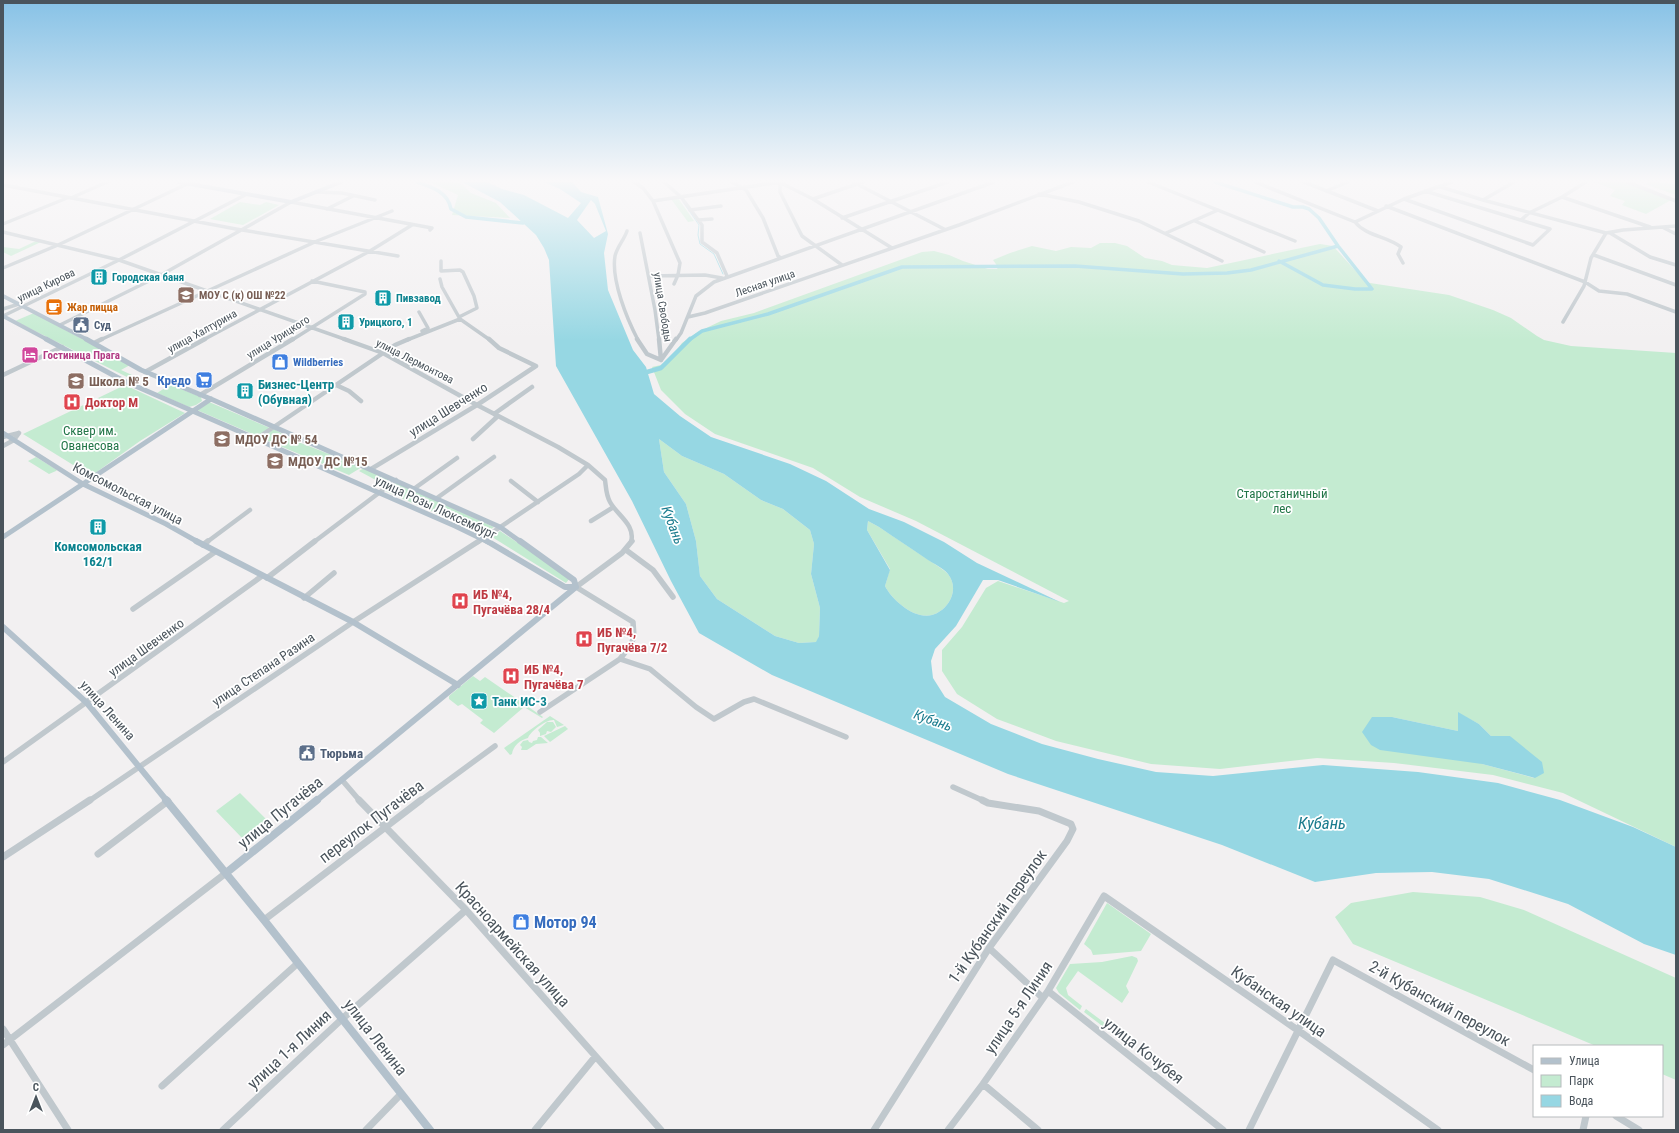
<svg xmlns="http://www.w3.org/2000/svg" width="1679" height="1133" font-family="'Roboto Condensed',sans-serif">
<rect width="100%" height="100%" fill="#f2f0f1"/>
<path fill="#c4ebd1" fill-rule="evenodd" d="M430 182 460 183 471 193 496 203 510 218 452 215 458 195Z
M1594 182H1624L1671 200 1646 214 1622 205 1625 201 1610 196 1615 190Z
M1649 182 1676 184V195L1645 184Z
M678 198 694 221 688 222 671 199Z
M240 202 260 205 266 202 279 205 243 225 210 219Z
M36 241 41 242 11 256 3 252V247L19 249Z
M1100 243H1115L1127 246 1145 258 1162 261 1172 265 1207 268 1320 244 1333 246 1364 280 1370 283 1449 295 1493 310 1511 318 1537 336 1544 340 1571 346 1676 353V847L1563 793 1493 775 1394 763 1317 758 1220 769 1151 764 1056 741 997 719 957 694 942 671V650L962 627 986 588 998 581 1064 603 1069 601 916 521 860 497 813 468 715 434 685 414 661 390 652 367 661 365 671 358 682 343 698 332 721 321 754 313 922 252 934 251 949 255 963 261 988 269H997L998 267 993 260 1010 253 1032 246 1056 251 1071 247 1091 248ZM1458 713 1479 724 1491 736H1510L1534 778 1482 764 1392 717 1458 731Z
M34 313 130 365 121 370 132 375 127 377 15 321Z
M168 384 201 397 202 401 196 405 189 407 157 393 165 388 164 385Z
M125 385 185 413 140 441 91 476 23 434Z
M209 402 270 428 257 436 197 410Z
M274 429 283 434V436L362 467 349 475 261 438Z
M659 439 682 456 724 474 761 500 783 509 810 530 814 544 811 574 820 608 819 636 817 642 799 643 775 636 717 599 700 576 696 541 686 504 664 472Z
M36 457 57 470 56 471 49 474 28 461Z
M364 468 389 478 385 485 359 471Z
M396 482 494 527 484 534 385 491Z
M868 521 879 527C896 538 913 550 930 561 936 565 943 569 948 574 960 589 949 610 932 615 915 620 892 600 885 586L890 569 867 530Z
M500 531 570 578 566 583 492 537Z
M473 676 480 681 485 677 543 717 542 718 524 707 494 733 480 723 483 720 462 704 458 706 449 699V696Z
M550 716 564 725 557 727 554 720C546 719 530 732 528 738 520 740 513 746 512 754L510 755 504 748Z
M547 722H553L556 727 551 732 547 731 546 734 540 736V733L538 730Z
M565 726 568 729 550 742 544 736Z
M538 737H541L548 743 536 744 527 750H521L522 747 520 745 523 741 528 740 529 742 532 743 533 741 537 740Z
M240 793 267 820 243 839 216 811Z
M1413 892 1480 897 1524 910 1676 978V1080L1662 1074V1046H1596L1353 944 1335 917 1351 903Z
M1107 903 1151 934 1141 951 1093 955 1091 950 1084 944Z
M1132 956 1137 958 1138 961 1126 986 1129 992 1122 1003 1078 971 1066 988 1068 995 1082 1006 1080 1010 1059 993 1056 988 1070 964 1102 962Z
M1086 1009 1117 1032 1114 1035 1084 1012Z"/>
<path fill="#96d7e3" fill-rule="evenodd" d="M462 182H487L502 189 524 195 568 218 581 203 560 189 544 182H572L581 192 598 197 608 234 604 253 608 290 633 350 646 367 654 394 680 416 711 437 790 464 826 481 869 509 904 522 944 542 977 563 1060 602 998 580H983L956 626 935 649 931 661 933 678 945 697 991 724 1042 744 1098 759 1156 772 1213 776 1323 765 1418 772 1498 783 1560 800 1633 827 1676 847V955L1644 944 1568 904 1489 879 1432 872 1376 873 1315 882 1222 845 1008 774 772 675 699 633 671 581 632 501 556 366 549 260 544 248 536 235 500 202ZM591 200 595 204 606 231 594 238 577 220ZM659 439 682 456 724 474 761 500 783 509 810 530 814 544 811 574 820 608 819 636 816 642 799 643 775 636 717 599 700 576 696 541 686 504 664 472ZM868 521 879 527C895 538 912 549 928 560 934 564 943 568 948 574 960 589 949 610 932 615 915 620 892 600 885 586L890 570 867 530Z
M1458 712 1479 724 1491 736H1510L1542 762 1544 773 1535 778 1482 764 1380 750 1371 745 1362 732 1372 717H1392L1458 731Z"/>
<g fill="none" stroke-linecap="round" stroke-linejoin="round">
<path stroke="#96d7e3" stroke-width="1" d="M683 202 699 225 698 235 700 244 714 254 723 274"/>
<path stroke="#96d7e3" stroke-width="3.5" d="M417 182C432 187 448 192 451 209L466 217 523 223
M1215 182 1293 207H1303L1309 209 1319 218 1338 246 1372 289H1355L1323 285 1279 261
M689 340 702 331 768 314 902 267 1075 266 1183 274 1227 273 1251 270 1338 246"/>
<path stroke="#96d7e3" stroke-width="4.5" d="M647 372 661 368 690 339"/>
<path stroke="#c0c8cd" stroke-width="3.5" d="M634 182 643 188 653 201 680 263 678 275 674 284
M664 182 681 197 702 225V242L717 253 727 276
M732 182 746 190 763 218 778 256 781 258
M779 182 813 199 892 248
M853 182 944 229
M1148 182 1295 241
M1255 182 1355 222
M1304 182 1378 211
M1627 182 1676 201
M780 183V192L802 236 842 265
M3 185 236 229 398 256
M1441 187 1483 200 1606 233
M1326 191 1348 182
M316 192 342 193 375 200
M1039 194 1079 202 1139 221 1222 261
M1562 197 1650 227
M71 198 107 182
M813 199 863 182
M1404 199 1533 245 1550 229 1425 191
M1483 200 1514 182
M653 201 780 182
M1386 206 1585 282 1599 291 1627 294 1676 312
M327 209 353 196
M690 210 721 206
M842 218 948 182
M698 220 712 219
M1521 220 1529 213 1562 197 1586 182
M1195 221 1264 252
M3 224 67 198
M1664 228 1676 234
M627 231C624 240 617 247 615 256 611 280 627 319 638 340
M3 232 119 260 347 340
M640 233 655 310 659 340
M1166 233 1218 210
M1610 233 1650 257 1676 265
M1594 255 1676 285
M441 261V271L460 270 463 272 474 296 477 308 459 317
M1403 263 1398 254 1401 247C1387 236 1366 236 1355 222L1404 199 1452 182
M3 268 58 245 191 182
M649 276 705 275 722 278
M440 279 442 287 460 319 490 340
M3 309 19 304
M419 312 428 328 422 331
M3 316 119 260 247 194
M688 317 705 313 959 225 1073 182
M1563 322 1584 286 1591 258 1606 233 1623 230 1676 226
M60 325 161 275 291 202 432 228 430 230
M100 340 317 241 392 211
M203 340 370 251 412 225 411 224
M292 340 365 294V292L312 281
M407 340 460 319
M676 340 681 333 696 296 714 282 994 182"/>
<path stroke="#c0c8cd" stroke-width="4.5" d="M344 339 383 353 477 405 558 447 588 465 605 480C606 487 606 495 610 502 617 515 636 525 631 542
M489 339 499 348 536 366
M637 339 647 354 661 360
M659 339 661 360
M94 343 102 339
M661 360 676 339
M145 372 205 339
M3 375 62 347
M336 385 349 391 361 401
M200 395 293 339
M494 414 532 387
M3 437 19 433
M256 439 395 345 409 339
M473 439 498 416
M3 446 14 440 19 433
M371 469 477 405 536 366
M511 481 538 502
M415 488 457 458
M437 498 494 457
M591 521 612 508
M207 542 250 510
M314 542 396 480
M478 542 579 474 588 465"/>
<path stroke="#c0c8cd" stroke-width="5.5" d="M203 545 208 541
M626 550 653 570 673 597
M267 578 315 541
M304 598 334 573
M133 609 215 552
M620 659 650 669 696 707 714 719 744 702 754 699 846 737
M540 712 620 659 630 646 634 637 633 622 576 587 622 553 632 541
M3 762 262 576
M342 780 360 801
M953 787 984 801
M89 801 353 622 479 541
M420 801 495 746"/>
<path stroke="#c0c8cd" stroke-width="7" d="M359 800 466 910 661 1130
M98 854 168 801
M3 857 90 800
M264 920 421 800
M989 948 1043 998
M1048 991 1223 1130
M3 1029 68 1130
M3 1045 226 873
M983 1084 1038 1130
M162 1086 298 963
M1616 1116 1639 1130
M223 1130 342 1019 466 910
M366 1130 401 1094
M535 1130 595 1057
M874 1130 989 948 1067 841 1073 829 1071 824 1039 811 988 803 982 800
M948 1130 983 1084 1048 991 1104 896 1299 1031 1438 1130
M1249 1130 1333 960 1534 1070
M1583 1130 1586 1116"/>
<path stroke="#b3c1cc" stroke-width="4" d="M179 182 291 202 341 182
M3 296 88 340
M3 316 48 340"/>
<path stroke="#b3c1cc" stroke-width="5" d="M46 339 124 381 455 526 488 542
M86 339 141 370 211 399 500 527 521 542
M3 433 83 484 166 524 198 542
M3 537 211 399"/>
<path stroke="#b3c1cc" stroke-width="6" d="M196 541 353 622 458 685
M487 541 565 587H576
M520 541 574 580 576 587
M3 627 87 703 167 801
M316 801 576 587"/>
<path stroke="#b3c1cc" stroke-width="8" d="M166 800 264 920 430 1130
M226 873 317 800"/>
</g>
<linearGradient id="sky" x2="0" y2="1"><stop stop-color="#87c2e6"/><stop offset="0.53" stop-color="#f9f8f9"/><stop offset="1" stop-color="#f9f8f9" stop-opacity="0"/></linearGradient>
<rect width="1679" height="341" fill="url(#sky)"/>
<defs>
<g id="building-square" transform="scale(0.9)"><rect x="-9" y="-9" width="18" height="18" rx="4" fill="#0f9aa8" stroke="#fff"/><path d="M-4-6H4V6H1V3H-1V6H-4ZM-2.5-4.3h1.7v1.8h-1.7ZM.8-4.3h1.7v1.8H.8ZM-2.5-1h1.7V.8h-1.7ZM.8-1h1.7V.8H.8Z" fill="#fff"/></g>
<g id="school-square" transform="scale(0.9)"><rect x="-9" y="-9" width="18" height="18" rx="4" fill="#8d6e63" stroke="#fff"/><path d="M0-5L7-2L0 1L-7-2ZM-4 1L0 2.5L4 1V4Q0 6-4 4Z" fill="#fff"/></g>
<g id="cafe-square" transform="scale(0.9)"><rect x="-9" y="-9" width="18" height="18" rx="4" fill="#e8710a" stroke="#fff"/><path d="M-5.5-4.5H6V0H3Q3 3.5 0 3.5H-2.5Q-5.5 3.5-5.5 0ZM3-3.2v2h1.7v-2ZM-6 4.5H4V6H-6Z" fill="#fff"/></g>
<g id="civic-square" transform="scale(0.9)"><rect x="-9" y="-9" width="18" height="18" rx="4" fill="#5c6f8a" stroke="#fff"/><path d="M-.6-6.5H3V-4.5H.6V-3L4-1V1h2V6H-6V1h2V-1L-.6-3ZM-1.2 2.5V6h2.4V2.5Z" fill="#fff"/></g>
<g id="hotel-square" transform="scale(0.9)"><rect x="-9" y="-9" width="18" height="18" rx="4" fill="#d1479c" stroke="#fff"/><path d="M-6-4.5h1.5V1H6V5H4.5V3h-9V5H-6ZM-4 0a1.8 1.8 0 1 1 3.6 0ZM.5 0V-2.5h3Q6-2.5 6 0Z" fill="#fff"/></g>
<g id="shop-square" transform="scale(0.9)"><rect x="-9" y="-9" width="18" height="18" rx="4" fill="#3f7fe0" stroke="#fff"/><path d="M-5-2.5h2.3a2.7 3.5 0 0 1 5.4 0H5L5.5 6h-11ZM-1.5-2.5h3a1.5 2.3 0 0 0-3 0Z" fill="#fff"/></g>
<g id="supermarket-square" transform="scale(0.9)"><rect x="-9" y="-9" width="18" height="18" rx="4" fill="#3f7fe0" stroke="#fff"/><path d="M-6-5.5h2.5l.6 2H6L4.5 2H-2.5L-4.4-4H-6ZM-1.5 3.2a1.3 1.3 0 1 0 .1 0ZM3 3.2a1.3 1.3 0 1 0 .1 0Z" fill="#fff"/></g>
<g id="hospital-square" transform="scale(0.9)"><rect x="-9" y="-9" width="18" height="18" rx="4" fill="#e0444e" stroke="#fff"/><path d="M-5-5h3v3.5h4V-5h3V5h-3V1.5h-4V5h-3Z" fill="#fff"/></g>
<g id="sight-square" transform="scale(0.9)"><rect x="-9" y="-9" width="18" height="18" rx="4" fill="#0f9aa8" stroke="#fff"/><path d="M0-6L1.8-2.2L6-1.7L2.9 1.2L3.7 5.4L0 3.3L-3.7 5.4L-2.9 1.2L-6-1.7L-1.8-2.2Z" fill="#fff"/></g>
</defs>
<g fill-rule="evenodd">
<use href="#building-square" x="99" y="277"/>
<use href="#school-square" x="186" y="295"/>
<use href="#building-square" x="383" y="298"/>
<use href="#cafe-square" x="54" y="307"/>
<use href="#building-square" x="346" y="322"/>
<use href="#civic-square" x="81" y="325"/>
<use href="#hotel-square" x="30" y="355"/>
<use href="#shop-square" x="280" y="362"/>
<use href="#supermarket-square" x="204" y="380"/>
<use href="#school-square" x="76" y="381"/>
<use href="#building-square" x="245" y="391"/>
<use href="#hospital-square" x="72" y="402"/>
<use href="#school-square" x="222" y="439"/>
<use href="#school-square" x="275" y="461"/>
<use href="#building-square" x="98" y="527"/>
<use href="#hospital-square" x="460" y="601"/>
<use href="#hospital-square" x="584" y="639"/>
<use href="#hospital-square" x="511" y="676"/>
<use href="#sight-square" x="479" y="701"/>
<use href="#civic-square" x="307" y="753"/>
<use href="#shop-square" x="521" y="922"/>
</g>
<g text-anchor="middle" stroke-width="3.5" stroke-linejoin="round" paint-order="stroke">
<g font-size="11" font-weight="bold" fill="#0d838f" stroke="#fff" text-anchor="start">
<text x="112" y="281">Городская баня</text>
<text x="396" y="302">Пивзавод</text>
<text x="359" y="326">Урицкого, 1</text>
</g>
<g font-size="11" fill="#4a545c" stroke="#fff">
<text transform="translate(765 283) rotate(-19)" y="4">Лесная улица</text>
<text transform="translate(46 285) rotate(-26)" y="4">улица Кирова</text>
<text transform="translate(663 307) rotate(81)" y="4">улица Свободы</text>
<text transform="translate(202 331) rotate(-29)" y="4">улица Халтурина</text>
<text transform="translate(278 337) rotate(-32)" y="4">улица Урицкого</text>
<text transform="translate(415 361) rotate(27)" y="4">улица Лермонтова</text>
</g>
<g font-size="11" font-weight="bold" fill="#785e54" stroke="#fff" text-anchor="start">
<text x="199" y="299">МОУ С (к) ОШ №22</text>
</g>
<g font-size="11" font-weight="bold" fill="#c56008" stroke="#fff" text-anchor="start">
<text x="67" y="311">Жар пицца</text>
</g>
<g font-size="11" font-weight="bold" fill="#4e5e75" stroke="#fff" text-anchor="start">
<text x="94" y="329">Суд</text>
</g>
<g font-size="11" font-weight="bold" fill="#b23c85" stroke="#fff" text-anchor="start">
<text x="43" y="359">Гостиница Прага</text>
</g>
<g font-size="11" font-weight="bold" fill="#366cbe" stroke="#fff" text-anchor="start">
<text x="293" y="366">Wildberries</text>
</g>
<g font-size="13" font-weight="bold" fill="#366cbe" stroke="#fff" text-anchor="end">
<text x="191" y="385">Кредо</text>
</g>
<g font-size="13" font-weight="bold" fill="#785e54" stroke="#fff" text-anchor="start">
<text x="89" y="386">Школа № 5</text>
<text x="235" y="444">МДОУ ДС № 54</text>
<text x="288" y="466">МДОУ ДС №15</text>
</g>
<g font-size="13" font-weight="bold" fill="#0d838f" stroke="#fff" text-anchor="start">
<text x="258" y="389">Бизнес-Центр<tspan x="258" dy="15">(Обувная)</tspan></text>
<text x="98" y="551" text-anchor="middle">Комсомольская<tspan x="98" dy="15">162/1</tspan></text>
<text x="492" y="706">Танк ИС-3</text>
</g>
<g font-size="13" font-weight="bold" fill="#be3a42" stroke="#fff" text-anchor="start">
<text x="85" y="407">Доктор М</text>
<text x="473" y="599">ИБ №4,<tspan x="473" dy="15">Пугачёва 28/4</tspan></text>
<text x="597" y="637">ИБ №4,<tspan x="597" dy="15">Пугачёва 7/2</tspan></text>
<text x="524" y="674">ИБ №4,<tspan x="524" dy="15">Пугачёва 7</tspan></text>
</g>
<g font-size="13" fill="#4a545c" stroke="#fff">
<text transform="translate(448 409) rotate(-32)" y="5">улица Шевченко</text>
<text transform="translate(128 493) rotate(27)" y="5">Комсомольская улица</text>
<text transform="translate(436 507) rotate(25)" y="5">улица Розы Люксембург</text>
<text transform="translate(146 647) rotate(-36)" y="5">улица Шевченко</text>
<text transform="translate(263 669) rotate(-34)" y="5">улица Степана Разина</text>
<text transform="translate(108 710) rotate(48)" y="5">улица Ленина</text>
</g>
<g font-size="13" fill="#227648" stroke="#fff">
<text x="90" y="435">Сквер им.<tspan x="90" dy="15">Ованесова</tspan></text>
<text x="1282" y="498">Старостаничный<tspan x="1282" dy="15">лес</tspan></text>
</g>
<g font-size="13" font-weight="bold" fill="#4e5e75" stroke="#fff" text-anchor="start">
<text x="320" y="758">Тюрьма</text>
</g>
<g font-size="14" font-style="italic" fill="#1b7c8e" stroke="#fff">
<text transform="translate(673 525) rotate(69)" y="5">Кубань</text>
<text transform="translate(933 720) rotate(20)" y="5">Кубань</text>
</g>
<g font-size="16" fill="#4a545c" stroke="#fff">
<text transform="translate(280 812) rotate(-39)" y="6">улица Пугачёва</text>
<text transform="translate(371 821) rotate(-37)" y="6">переулок Пугачёва</text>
<text transform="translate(997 916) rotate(-55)" y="6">1-й Кубанский переулок</text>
<text transform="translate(513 944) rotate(48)" y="6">Красноармейская улица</text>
<text transform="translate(1279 1001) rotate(35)" y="6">Кубанская улица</text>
<text transform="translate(1440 1003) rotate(29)" y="6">2-й Кубанский переулок</text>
<text transform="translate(1018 1007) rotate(-56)" y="6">улица 5-я Линия</text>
<text transform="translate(376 1037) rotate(52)" y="6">улица Ленина</text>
<text transform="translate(289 1049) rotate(-43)" y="6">улица 1-я Линия</text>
<text transform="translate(1144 1050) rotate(38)" y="6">улица Кочубея</text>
</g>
<g font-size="16" font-weight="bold" fill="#366cbe" stroke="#fff" text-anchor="start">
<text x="534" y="928">Мотор 94</text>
</g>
<g font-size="17" font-style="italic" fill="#1b7c8e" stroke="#fff">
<text x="1322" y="829">Кубань</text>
</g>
</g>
<rect width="1679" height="1133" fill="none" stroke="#4a545c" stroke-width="8"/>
<rect x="1533" y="1045" width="130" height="72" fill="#ffffff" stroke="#b7bbbe"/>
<rect x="1541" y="1058" width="20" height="6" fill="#b3c1cc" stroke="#b7bbbe"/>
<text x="1569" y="1065" font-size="12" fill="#4a545c">Улица</text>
<rect x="1541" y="1075" width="20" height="12" fill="#c4ebd1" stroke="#b7bbbe"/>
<text x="1569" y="1085" font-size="12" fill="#4a545c">Парк</text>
<rect x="1541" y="1095" width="20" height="12" fill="#96d7e3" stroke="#b7bbbe"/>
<text x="1569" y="1105" font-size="12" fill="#4a545c">Вода</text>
<g transform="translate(36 1097)" stroke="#ffffff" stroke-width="3" paint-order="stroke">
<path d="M0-3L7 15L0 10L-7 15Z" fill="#4a545c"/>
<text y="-6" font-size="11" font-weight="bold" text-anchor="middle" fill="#4a545c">С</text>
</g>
</svg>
